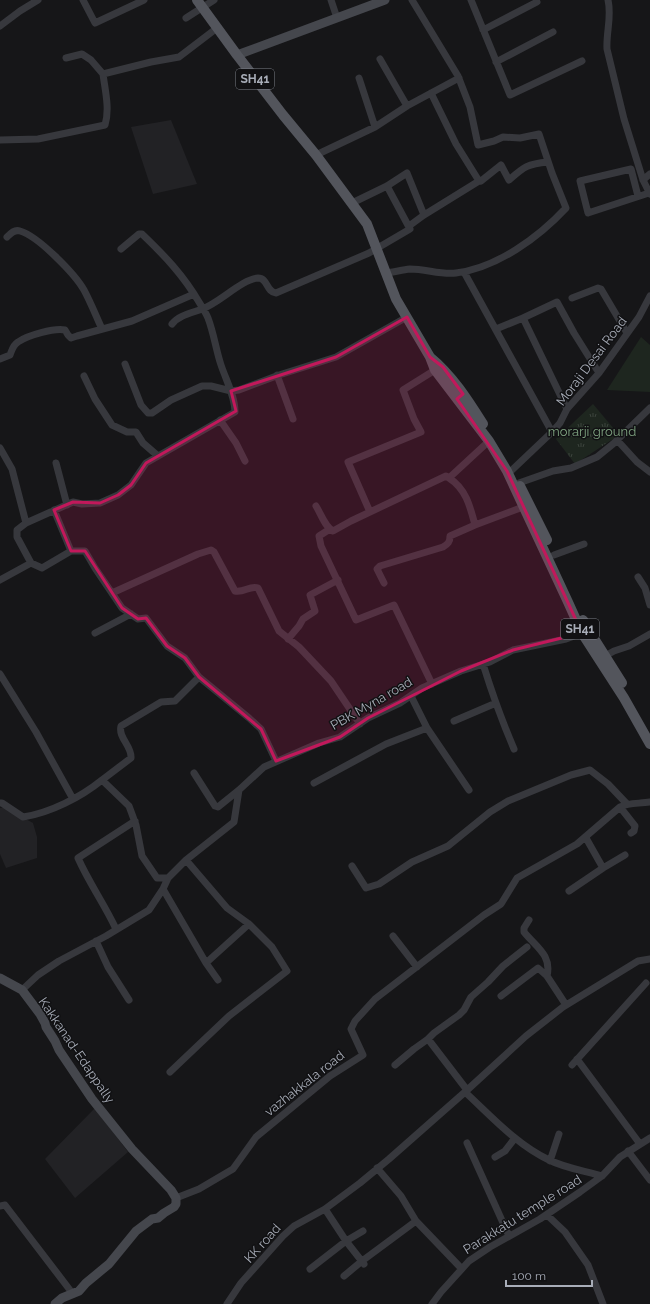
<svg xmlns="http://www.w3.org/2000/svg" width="650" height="1304" font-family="Raleway,sans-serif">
<defs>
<pattern id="park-tufts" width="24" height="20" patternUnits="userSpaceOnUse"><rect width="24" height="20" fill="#1e261f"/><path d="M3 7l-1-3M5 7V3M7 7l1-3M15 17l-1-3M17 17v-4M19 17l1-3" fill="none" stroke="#3c433d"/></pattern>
</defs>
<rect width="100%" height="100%" fill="#161618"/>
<path fill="#222225" d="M171 120 197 184 153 194 131 127Z
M4 807 33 823 37 837V858L6 868 0 854V808Z
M95 1108 128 1152 75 1198 45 1159Z"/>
<path fill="#1e261f" d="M641 337 650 345V392L607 390Z"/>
<path fill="url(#park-tufts)" d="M593 404 619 435 575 464 556 439Z"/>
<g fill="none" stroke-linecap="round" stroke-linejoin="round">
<path stroke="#37383d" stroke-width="7" d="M83 0 95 23 144 0
M331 0 337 18
M471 0 510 95 582 61
M608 0C612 17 606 32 607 49L624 119 643 180 650 194
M186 18 214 0
M0 26 20 11 38 0
M483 30 537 2
M66 58 82 54 91 60 103 74 151 62 179 57 217 28
M380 59 407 106
M496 62 553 32
M359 78 375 127
M0 140 38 139 105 125C110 109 105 90 103 74
M316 155 375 127 407 106 459 78
M643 180 650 174
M481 181 501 165 509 180C524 167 527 164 548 162
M638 196 631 169 580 181 588 213 649 193
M352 203 387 186 407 173 424 215 479 181 456 144 431 93
M409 226 424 215
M7 237C10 234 14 229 20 231 38 236 75 274 84 290 91 303 96 316 102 329
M464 272 552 432
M386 273C394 272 402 270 410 269 426 269 441 275 456 273 497 268 539 237 566 208L552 173 539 134 520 138 503 137 494 141 478 145 470 107 458 76 412 0
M572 298 598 288 601 289 627 333
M523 318 557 302 574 333 599 373
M172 324C179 315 192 313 202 309 218 304 242 279 258 278 268 278 266 292 276 293L369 253 410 229 387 186
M496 329 523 318 567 409
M0 359 10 355C12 350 13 345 18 342 28 335 54 328 65 330L68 335 71 338 77 336 132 321 194 294
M125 364 141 405 148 413H152L171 400 202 386H211L231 391 239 390 279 375 336 357 407 317
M277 375 293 419
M84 376 95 399 112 425 127 432H136L143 443 158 456
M220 420 236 443 245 461
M617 440 637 462 650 472
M0 448 12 469 26 523
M56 463 67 505
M512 470 552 432 560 423 567 409 599 373 639 317 650 296
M519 483 553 471 571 468 597 457 613 444 650 408
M316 506C321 514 325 527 333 531L351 521 446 476 449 478 489 441
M54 510 71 551H85L95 568 122 608 138 619 146 618 167 646 185 658 199 677 249 718 261 729 276 761
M370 512 348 462 421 432 414 419 403 390 435 370
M475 525 523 507
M330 529 319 536 321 546 356 620 394 605 432 684
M71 551 42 568 31 563 17 537V530L26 523 73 502 82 504 100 503 118 495 131 485 146 463 235 412C235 396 226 380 221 365 216 350 214 334 208 318 206 313 202 307 199 302 183 275 165 256 142 234H139L121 249
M554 555 584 544
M638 577 645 588 650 605
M0 580 31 563
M384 583 377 569 380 566 443 547C448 544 450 542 450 536L475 525C470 506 466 489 449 478
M112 593 198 554 211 550 214 552 235 591C244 593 250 585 258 588L279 631 299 647 331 681 360 724
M95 633 131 614
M288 639 299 626 303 619 315 611 310 595 338 580
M605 656 614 651 629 646 650 634
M483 664C492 693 502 721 514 749
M0 674 36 732 73 799
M411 696 427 728 469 790
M454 721 496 703
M194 773 215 806 218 807 239 790
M102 780 131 758C132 746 118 738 121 726L161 702 175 701 199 677
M314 783 386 744 427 728
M0 803H2L23 817C50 813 81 797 102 780L129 806 136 825 142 856 157 878H168
M620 807 635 826 634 831 631 833
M586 838 603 868
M352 866 366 888 379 884 412 862 448 846 490 812 508 801 571 775 590 770 608 784 627 804
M163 889 206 963 249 924
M569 891 603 868 625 855
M529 920 524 928V932C536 947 552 955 547 976
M116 929C105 905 89 883 78 858L135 821
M393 936 417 967
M96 941 108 967 129 1000
M206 963 218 980
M22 990 38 975 59 961 106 936 149 910 163 889 168 878 186 860 234 822 239 790 264 767 319 743 340 737 368 718 400 703 422 688 461 671 490 662 513 650 566 639 582 633
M501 996 538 968 547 976 566 1005
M428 1039 434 1033 459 1015 464 1010 471 997 488 982 503 966 527 947
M577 1059 640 1144
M395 1065 414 1049 428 1039 467 1090
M572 1065 646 983
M170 1072 229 1016 287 971 272 947 249 924 227 908 186 860
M465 1092C491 1116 517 1145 549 1160 565 1168 585 1171 602 1176
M467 1143 509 1236
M628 1151 650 1180
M495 1157 505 1151 515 1138
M550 1161 559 1134
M377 1168 401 1196 416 1221 461 1268
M176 1198 199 1189 233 1169 256 1137 330 1076 363 1055 351 1029 355 1021 375 999 484 915 501 904 517 878 577 844 620 807C629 802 640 804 650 802
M0 1206 5 1205 73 1294
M547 1215 565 1232 588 1265 603 1304
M364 1264 346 1241 325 1209 360 1183 389 1159 465 1092 526 1036 563 1007 638 961 650 959
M310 1269 346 1241 363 1231
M344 1276 362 1261 416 1221
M227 1304 241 1283 283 1236 294 1226 325 1209
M432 1304 441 1292 469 1261 490 1247 540 1219 580 1192 602 1176 620 1157 650 1138"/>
<path stroke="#45474d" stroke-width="9" d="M237 55 385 0
M0 978 22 990 40 1014 45 1023 46 1027 55 1041 59 1050 92 1099 132 1149 171 1190 176 1198V1204L174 1207 164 1213 158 1218 152 1219 136 1231 109 1264 86 1283 79 1291 62 1298 55 1304"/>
<path stroke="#53555c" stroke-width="10" d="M197 0 237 55 283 115 316 155 367 224 396 299 430 357 435 370 489 441 507 471 568 602 582 633 624 698 650 744
M430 357C452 375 468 400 483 424
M520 486 547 540
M583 620 588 629 622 683"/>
</g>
<path fill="#c2185b" fill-opacity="0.2" stroke="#c2185b" stroke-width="3" stroke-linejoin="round" d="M407 317 430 357 443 367 463 394 457 399 507 471 582 633 513 650 461 671 368 718 340 737 276 761 261 729 199 677 185 658 167 646 146 618 138 619 122 608 85 551H71L54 510 73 502 100 503 118 495 131 485 146 463 236 411 231 391 336 357Z"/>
<g text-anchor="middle" stroke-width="3" stroke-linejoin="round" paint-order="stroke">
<g fill="#111113" stroke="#7b7e86" stroke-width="1">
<rect x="236" y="69" width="38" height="20" rx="3"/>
<rect x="561" y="619" width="38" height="20" rx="3"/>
</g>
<g font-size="12" font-weight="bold" fill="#a8adb8">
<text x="255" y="83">SH41</text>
<text x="580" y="633">SH41</text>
</g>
<g font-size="13" fill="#a8adb8" stroke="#111113">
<text transform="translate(591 361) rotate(-53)" y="5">Moraji Desai Road</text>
<text transform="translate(371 703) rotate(-30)" y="5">PBK Myna road</text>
<text transform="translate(77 1050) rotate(56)" y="5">Kakkanad-Edappally</text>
<text transform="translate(304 1083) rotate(-38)" y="5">vazhakkala road</text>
<text transform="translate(522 1214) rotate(-32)" y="5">Parakkatu temple road</text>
<text transform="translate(262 1243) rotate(-48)" y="5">KK road</text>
</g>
<g font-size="13" fill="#7fa381" stroke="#111113">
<text x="592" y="436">morarji ground</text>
</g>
</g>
<path d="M506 1280v6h86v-6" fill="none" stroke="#a8adb8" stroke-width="2"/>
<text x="512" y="1280" font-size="12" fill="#a8adb8" stroke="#111113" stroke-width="3" paint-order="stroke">100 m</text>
</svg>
